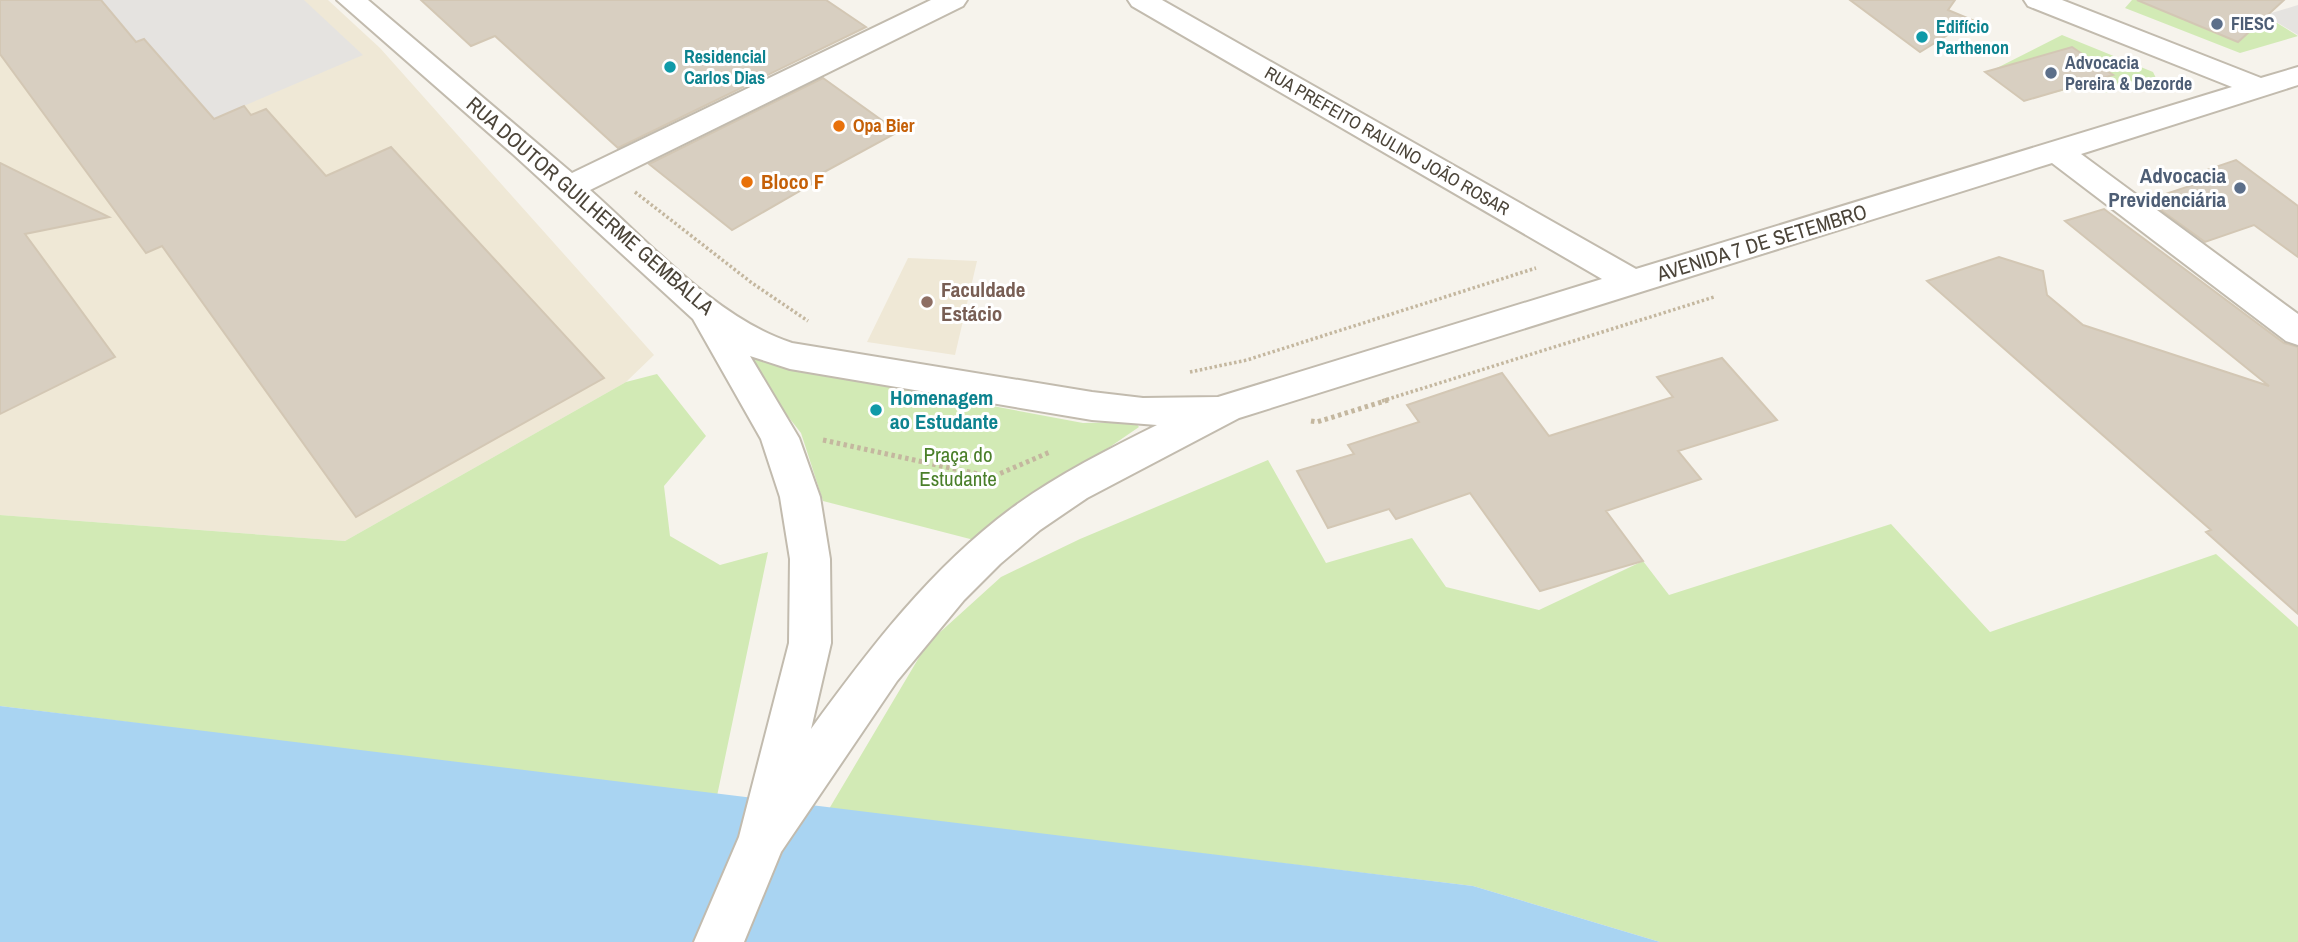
<svg xmlns="http://www.w3.org/2000/svg" width="2298" height="942" font-family="'Archivo Narrow',sans-serif">
<rect width="100%" height="100%" fill="#f6f3ec"/>
<path fill="#efe8d6" d="M0 0H328L380 48 654 355 626 382 345 541 0 515Z
M908 258 977 261 955 355 867 342Z"/>
<path fill="#d2eab5" d="M2132 0H2240L2298 36 2240 53 2125 8Z
M2062 35 2153 72 2156 78 2105 93 2091 84 2024 100 1987 73Z
M738 342 785 367 1083 423 1135 422 1139 427 974 540 823 501 801 433 731 344Z
M657 374 706 436 664 486 670 536 720 565 768 552 717 796 0 706V515L345 541 626 382Z
M1268 460 1326 563 1412 538 1446 587 1539 610 1643 561 1669 595 1891 524 1990 632 2216 554 2298 627V942H1660L1473 886 829 809 927 644 1001 577 1080 539Z"/>
<path fill="#e5e3e0" d="M101 0H304L363 55 213 119 144 39 110 52 90 25 114 16Z
M2298 5V35L2265 15Z"/>
<path fill="#a9d4f2" d="M0 706 1473 886 1660 942H0Z"/>
<path fill="#d8cfc1" stroke="#d3c7b4" stroke-width="2" d="M0 0H101L136 42 144 39 214 119 244 106 251 115 266 109 326 176 391 147 604 378 356 517 162 246 146 253 0 54Z
M421 0H826L866 27 618 148 495 36 471 46Z
M1850 0H1955L1948 10 1972 20 1920 52Z
M2137 0H2284L2238 42Z
M2072 47 2113 75 2024 101 1985 72Z
M823 78 898 132 815 177 819 180 732 230 649 164Z
M2236 160 2298 206V257L2254 225 2205 242 2147 200 2196 184 2186 177Z
M0 163 109 217 25 234 115 357 0 414Z
M2104 209 2284 343 2298 347V614L2206 532 2211 530 1927 281 1999 257 2043 271 2047 295 2083 325 2269 386 2065 221Z
M1722 358 1777 420 1678 451 1701 479 1606 511 1643 561 1540 591 1470 493 1396 519 1389 509 1328 528 1297 471 1354 454 1348 445 1419 422 1407 405 1502 373 1549 436 1673 397 1657 377Z"/>
<g fill="none" stroke-linecap="round" stroke-linejoin="round">
<g stroke="#c2bbae" stroke-width="4">
<path id="minor" d="M337 0H368L572 173 931 0H967L963 6 590 190C649 242 717 319 792 343L1092 392 1143 398 1218 397 1602 279 1132 6 1128 0H1162L1636 269 2232 87 2028 6 2024 0H2062L2261 78 2298 67V85L2081 154 2298 314V345L2286 341 2052 163 1239 418 1087 498 1040 530 1000 564 964 600 897 681 781 852 744 942H694L739 837 789 643 790 559 780 497 761 439 693 319 514 155ZM750 356 790 369 1092 420 1157 425C1107 450 1057 475 1012 508 931 568 870 648 811 729L831 643 830 559 820 497 799 438Z"/>
</g>
<path stroke="#c4b79f" stroke-width="3.5" stroke-dasharray="2.5 2.5" stroke-linecap="butt" d="M635 192 752 283 808 321
M1190 372 1247 360 1536 268
M1382 401 1714 297"/>
<path stroke="#c4b79f" stroke-width="5" stroke-dasharray="3.5 3.5" stroke-linecap="butt" d="M1311 421 1317 422 1388 400
M823 440 992 477 1050 452"/>
<use href="#minor" fill="#fff" fill-rule="evenodd"/>
</g>
<g fill="#5c6f8a" stroke="#fff" stroke-width="2.5">
<circle cx="2217" cy="24" r="7"/>
<circle cx="2051" cy="73" r="7"/>
<circle cx="2240" cy="188" r="7"/>
</g>
<g fill="#0f9aa8" stroke="#fff" stroke-width="2.5">
<circle cx="1922" cy="37" r="7"/>
<circle cx="670" cy="67" r="7"/>
<circle cx="876" cy="410" r="7"/>
</g>
<g fill="#e8710a" stroke="#fff" stroke-width="2.5">
<circle cx="839" cy="126" r="7"/>
<circle cx="747" cy="182" r="7"/>
</g>
<circle fill="#8d6e63" stroke="#fff" stroke-width="2.5" cx="927" cy="302" r="7"/>
<g text-anchor="middle" stroke-width="6" stroke-linejoin="round" paint-order="stroke">
<g font-size="18" font-weight="bold" fill="#4e5e75" stroke="#fff" text-anchor="start">
<text x="2231" y="30">FIESC</text>
<text x="2065" y="69">Advocacia<tspan x="2065" dy="21">Pereira &amp; Dezorde</tspan></text>
</g>
<g font-size="18" font-weight="bold" fill="#0d838f" stroke="#fff" text-anchor="start">
<text x="1936" y="33">Edifício<tspan x="1936" dy="21">Parthenon</tspan></text>
<text x="684" y="63">Residencial<tspan x="684" dy="21">Carlos Dias</tspan></text>
</g>
<g font-size="18" font-weight="bold" fill="#c56008" stroke="#fff" text-anchor="start">
<text x="853" y="132">Opa Bier</text>
</g>
<g font-size="18" fill="#4b4439" stroke="#fff">
<text transform="translate(1387 141) rotate(30)" y="6">RUA PREFEITO RAULINO JOÃO ROSAR</text>
</g>
<g font-size="21" font-weight="bold" fill="#4e5e75" stroke="#fff" text-anchor="end">
<text x="2226" y="183">Advocacia<tspan x="2226" dy="24">Previdenciária</tspan></text>
</g>
<g font-size="21" font-weight="bold" fill="#c56008" stroke="#fff" text-anchor="start">
<text x="761" y="189">Bloco F</text>
</g>
<g font-size="21" fill="#4b4439" stroke="#fff">
<text transform="translate(590 206) rotate(41)" y="7">RUA DOUTOR GUILHERME GEMBALLA</text>
<text transform="translate(1762 243) rotate(-17)" y="7">AVENIDA 7 DE SETEMBRO</text>
</g>
<g font-size="21" font-weight="bold" fill="#785e54" stroke="#fff" text-anchor="start">
<text x="941" y="297">Faculdade<tspan x="941" dy="24">Estácio</tspan></text>
</g>
<g font-size="21" font-weight="bold" fill="#0d838f" stroke="#fff" text-anchor="start">
<text x="890" y="405">Homenagem<tspan x="890" dy="24">ao Estudante</tspan></text>
</g>
<g font-size="21" fill="#4a7f2a" stroke="#fff">
<text x="958" y="462">Praça do<tspan x="958" dy="24">Estudante</tspan></text>
</g>
</g>
</svg>
